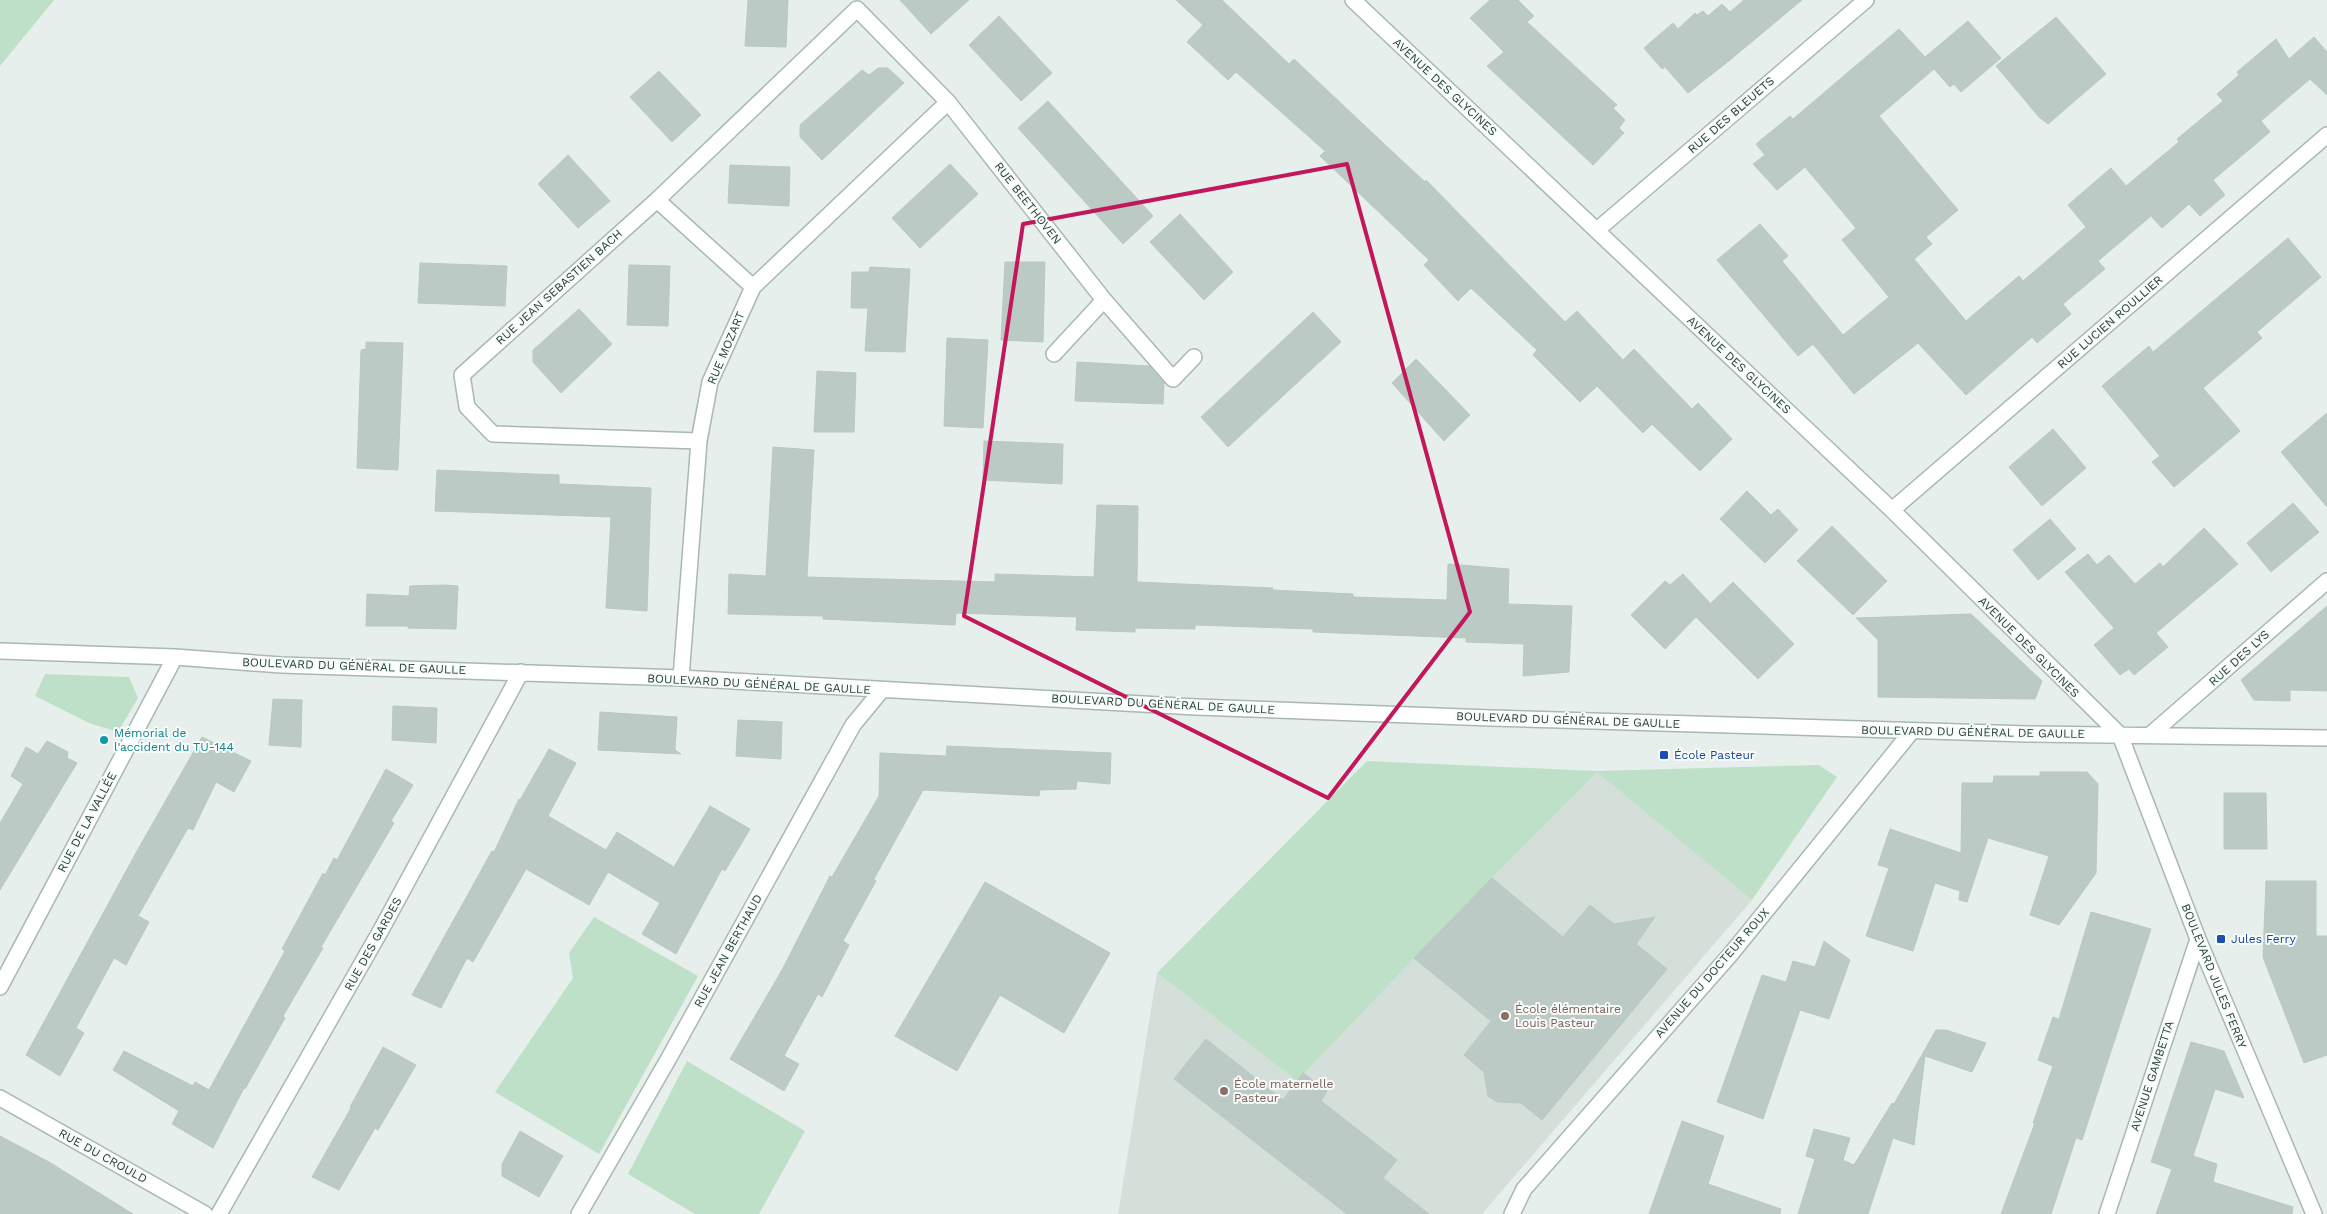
<svg xmlns="http://www.w3.org/2000/svg" width="2327" height="1214" font-family="'Work Sans',sans-serif">
<rect width="100%" height="100%" fill="#e6efeb"/>
<path fill="#d4dfda" d="M1597 771 1752 900 1482 1214H1118L1157 973 1297 1081 1477 893Z"/>
<path fill="#bfe0c8" d="M0 0H54L0 66Z
M45 674 129 677 138 698 118 732 89 723 35 696Z
M1367 761 1597 771 1819 765 1837 777 1752 900 1597 772 1477 893 1297 1081 1157 973Z
M594 917 698 976 599 1154 495 1092 573 978 569 953Z
M687 1061 805 1131 759 1214H695L628 1174Z"/>
<path fill="#bbcac4" stroke="#b8c9c2" d="M748 0H788L786 47 745 46Z
M900 0H969L931 34Z
M1176 0H1222L1289 64 1294 59 1397 156 1425 182 1426 180 1565 322 1577 311 1623 360 1634 349 1692 409 1698 403 1732 439 1700 471 1652 424 1643 433 1597 386 1580 402 1533 355 1537 350 1471 288 1458 301 1424 265 1429 260 1320 156 1325 151 1236 72 1228 80 1187 42 1203 25Z
M1490 0H1518L1534 16 1527 22 1617 105 1613 108 1625 120 1619 128 1624 133 1593 165 1487 66 1504 52 1470 18Z
M1744 0H1802L1730 60 1688 93 1665 67 1662 69 1644 48 1673 23 1678 29 1695 13 1697 15 1703 11 1708 16 1722 4 1730 12Z
M999 16 1052 73 1021 101 969 45Z
M2056 17 2106 74 2048 124 2039 117 1996 66Z
M1968 21 2001 58 1961 92 1954 84 1950 87 1934 69 1879 116 1958 210 1926 237 1932 244 1914 259 1966 321 2019 276 2023 281 2086 227 2068 205 2111 168 2126 186 2179 142 2177 139 2223 101 2217 94 2239 75 2237 72 2276 39 2289 59 2314 37 2327 52V95L2310 79 2261 121 2270 132 2213 180 2225 195 2200 216 2189 204 2162 228 2151 216 2098 261 2105 269 2063 304 2071 314 2037 343 2032 337 1966 395 1918 343 1854 394 1813 344 1798 356 1717 260 1760 224 1788 256 1782 261 1843 335 1889 297 1842 240 1856 228 1805 167 1777 190 1753 164 1765 155 1756 144 1790 116 1793 119 1899 29 1925 57Z
M878 68H888L904 83 822 160 800 137V125L862 70 869 75Z
M659 71 701 115 672 142 630 97Z
M1048 101 1153 216 1123 244 1018 128Z
M568 155 610 201 578 228 538 184Z
M950 164 978 194 920 248 892 218Z
M730 165 790 167 789 206 728 203Z
M1180 214 1233 272 1204 300 1150 242Z
M2288 238 2321 277 2257 332 2262 338 2203 388 2240 431 2174 487 2152 462 2160 456 2102 386 2149 346 2153 352Z
M1005 262H1045L1043 342 1001 340Z
M420 263 507 266 505 306 418 303Z
M629 265 670 266 668 326 627 325Z
M870 267 910 269 905 352 865 351 868 308H851L852 272H869Z
M579 309 612 344 561 393 533 362V350Z
M1313 312 1341 342 1228 447 1201 417Z
M947 338 988 340 983 428 944 426Z
M366 342 403 343 398 470 357 468 361 350 366 349Z
M1416 359 1470 415 1444 441 1392 383Z
M1077 362 1149 366 1164 383 1163 404 1075 401Z
M817 371 856 373 854 432H814Z
M2327 413V507L2281 452Z
M2053 429 2086 468 2042 506 2009 467Z
M984 441 1063 444 1062 484 983 480Z
M773 447 814 450 807 577 995 582V574L1094 577 1097 505 1138 506 1137 582 1273 588 1272 590 1353 594V597L1447 600 1448 564 1509 569 1508 604 1572 606 1569 672 1523 676 1524 644 1466 642V638L1313 632V629L1195 625V629L1135 628V632L1076 630 1077 617 956 613 955 625 823 619V616L728 614 729 574 766 576Z
M437 470 559 475V484L651 488 647 611 606 608 611 517 435 511Z
M1747 491 1771 515 1778 509 1798 530 1765 563 1720 519Z
M2293 503 2319 532 2271 572 2247 543Z
M2050 519 2076 549 2038 580 2013 550Z
M1832 526 1887 581 1853 615 1797 561Z
M2204 528 2238 564 2156 633 2168 647 2134 675 2129 669 2120 675 2094 645 2114 628 2065 572 2088 554 2097 565 2109 555 2135 584 2160 563 2163 567Z
M1683 574 1710 603 1707 607 1733 582 1794 644 1758 679 1696 617 1665 649 1631 615 1665 581 1670 585Z
M444 585 458 586 456 629 408 628V626H366L367 594 409 596 410 586Z
M2327 606V691L2290 690V701L2254 700 2241 680Z
M1971 614 2042 681 2035 699 1878 697V640L1856 618Z
M273 699 302 700 301 747 269 745Z
M393 706 437 708 436 743 392 740Z
M600 712 677 717 675 750 681 754 598 750Z
M738 720 782 722 781 759 736 756Z
M202 737 251 761 234 792 216 782 193 830 188 828 138 916 149 922 126 965 114 958 76 1028 84 1033 60 1076 26 1055 137 851Z
M47 741 68 752 67 758 77 763 0 890V823L23 784 11 776 26 747 38 754Z
M947 746 1111 753 1110 784 1077 781 1076 789 1040 790 1039 796 923 790 874 879 876 881 843 941 849 945 822 997 818 994 784 1056 799 1064 784 1091 730 1059 782 970 830 876 832 877 879 796 880 753 946 756Z
M549 749 576 763 548 816 606 850 617 832 674 867 710 806 750 829 725 871 722 869 676 954 642 934 660 903 608 872 589 905 526 869 473 962 467 958 441 1008 412 995 492 851 494 852 519 799 520 800Z
M386 769 413 785 391 821 394 823 321 947 323 948 283 1016 285 1018 245 1089 244 1088 213 1148 172 1124 179 1111 113 1070 124 1051 193 1086 195 1082 209 1090 285 951 282 949 323 873 325 875 334 858 337 860Z
M2040 772H2087L2098 784 2096 873 2059 925 2030 915 2049 856 1988 838 1967 902 1959 900 1960 891 1935 883 1913 951 1866 936 1889 868 1878 865 1890 829 1961 853 1962 783H1993L1994 776H2040Z
M2224 793H2266L2267 849H2224Z
M1492 878 1563 937 1590 905 1614 924 1655 917 1636 944 1667 969 1542 1120 1521 1103 1497 1102 1488 1096 1484 1072 1464 1055 1491 1021 1414 958Z
M2266 881H2316V936H2327V1055L2304 1063 2263 957Z
M985 882 1110 953 1064 1033 1000 995 957 1071 895 1036Z
M2091 912 2151 929 2082 1140 2076 1138 2051 1214H2001L2035 1123H2033L2053 1066 2038 1060 2053 1017 2059 1019Z
M1824 941 1850 960 1829 1019 1800 1010 1763 1119 1717 1102 1762 975 1786 982 1793 961 1815 967Z
M1936 1030H1946L1986 1043 1972 1072 1925 1056 1914 1145 1893 1138 1868 1214H1798L1815 1159 1806 1156 1814 1129 1850 1138 1843 1160 1854 1165 1892 1103 1894 1104Z
M1206 1039 1283 1100 1303 1073 1327 1091 1321 1101 1397 1160 1383 1178 1429 1214H1347L1196 1096 1174 1079Z
M2191 1042 2224 1051 2244 1098 2215 1089 2193 1156 2217 1164 2213 1182 2293 1207 2292 1214H2156L2172 1169 2151 1162Z
M383 1047 416 1065 378 1130 375 1128 339 1190 312 1177 351 1108 350 1107Z
M1682 1121 1724 1136 1708 1184 1781 1209 1780 1214H1649Z
M520 1131 563 1156 539 1197 502 1176V1164Z
M0 1136 49 1162 133 1214H0Z"/>
<g fill="none" stroke-linecap="round" stroke-linejoin="round">
<g stroke="#a8b8b2" stroke-width="18">
<path id="minor" d="M1353 0 1892 510 2120 735 2198 939 2314 1214
M657 200 753 287
M1597 230 1866 0
M1054 354 1104 300
M699 441 493 434 467 407 462 375 657 200 857 9 948 102 1104 300 1173 379 1194 357
M1892 510 2327 135
M0 651 175 657 281 665 681 678 1196 707 1491 718 2028 734 2327 738
M681 678 699 441 710 382 753 287 948 102
M2150 735 2327 581
M0 987 175 657
M0 1098 205 1214
M219 1214 381 930 521 672
M579 1214 669 1058 853 725 881 691
M1512 1214 1524 1189 1730 955 1912 731
M2107 1214 2198 939"/>
</g>
<use href="#minor" stroke="#fff" stroke-width="15"/>
</g>
<path fill="none" stroke="#c2185b" stroke-width="4" stroke-linejoin="round" d="M1347 164 1470 612 1328 798 964 616 1023 224Z"/>
<circle fill="#0f9aa8" stroke="#f7fbf9" stroke-width="2" cx="104" cy="740" r="5"/>
<g fill="#1a4fb4" stroke="#f7fbf9" stroke-width="2">
<rect x="1659" y="750" width="10" height="10" rx="2.5"/>
<rect x="2216" y="934" width="10" height="10" rx="2.5"/>
</g>
<g fill="#8d6e63" stroke="#f7fbf9" stroke-width="2">
<circle cx="1505" cy="1016" r="5"/>
<circle cx="1224" cy="1091" r="5"/>
</g>
<g text-anchor="middle" stroke-width="4" stroke-linejoin="round" paint-order="stroke">
<g font-size="12" fill="#24423a" stroke="#f7fbf9">
<text transform="translate(1445 87) rotate(43)" y="4">AVENUE DES GLYCINES</text>
<text transform="translate(1731 115) rotate(-41)" y="4">RUE DES BLEUETS</text>
<text transform="translate(1028 203) rotate(52)" y="4">RUE BEETHOVEN</text>
<text transform="translate(559 287) rotate(-42)" y="4">RUE JEAN SEBASTIEN BACH</text>
<text transform="translate(2110 322) rotate(-41)" y="4">RUE LUCIEN ROULLIER</text>
<text transform="translate(726 348) rotate(-67)" y="4">RUE MOZART</text>
<text transform="translate(1739 365) rotate(43)" y="4">AVENUE DES GLYCINES</text>
<text transform="translate(2029 647) rotate(45)" y="4">AVENUE DES GLYCINES</text>
<text transform="translate(2239 658) rotate(-42)" y="4">RUE DES LYS</text>
<text transform="translate(354 666) rotate(2)" y="4">BOULEVARD DU GÉNÉRAL DE GAULLE</text>
<text transform="translate(759 684) rotate(3)" y="4">BOULEVARD DU GÉNÉRAL DE GAULLE</text>
<text transform="translate(1163 704) rotate(3)" y="4">BOULEVARD DU GÉNÉRAL DE GAULLE</text>
<text transform="translate(1568 720) rotate(2)" y="4">BOULEVARD DU GÉNÉRAL DE GAULLE</text>
<text transform="translate(1973 732) rotate(1)" y="4">BOULEVARD DU GÉNÉRAL DE GAULLE</text>
<text transform="translate(87 822) rotate(-62)" y="4">RUE DE LA VALLÉE</text>
<text transform="translate(373 944) rotate(-61)" y="4">RUE DES GARDES</text>
<text transform="translate(728 951) rotate(-61)" y="4">RUE JEAN BERTHAUD</text>
<text transform="translate(1712 973) rotate(-49)" y="4">AVENUE DU DOCTEUR ROUX</text>
<text transform="translate(2214 976) rotate(68)" y="4">BOULEVARD JULES FERRY</text>
<text transform="translate(2152 1076) rotate(-72)" y="4">AVENUE GAMBETTA</text>
<text transform="translate(103 1156) rotate(29)" y="4">RUE DU CROULD</text>
</g>
<g font-size="12" fill="#0d838f" stroke="#f7fbf9" text-anchor="start">
<text x="114" y="737">Mémorial de<tspan x="114" dy="14">l'accident du TU-144</tspan></text>
</g>
<g font-size="12" fill="#164399" stroke="#f7fbf9" text-anchor="start">
<text x="1674" y="759">École Pasteur</text>
<text x="2231" y="943">Jules Ferry</text>
</g>
<g font-size="12" fill="#785e54" stroke="#f7fbf9" text-anchor="start">
<text x="1515" y="1013">École élémentaire<tspan x="1515" dy="14">Louis Pasteur</tspan></text>
<text x="1234" y="1088">École maternelle<tspan x="1234" dy="14">Pasteur</tspan></text>
</g>
</g>
</svg>
